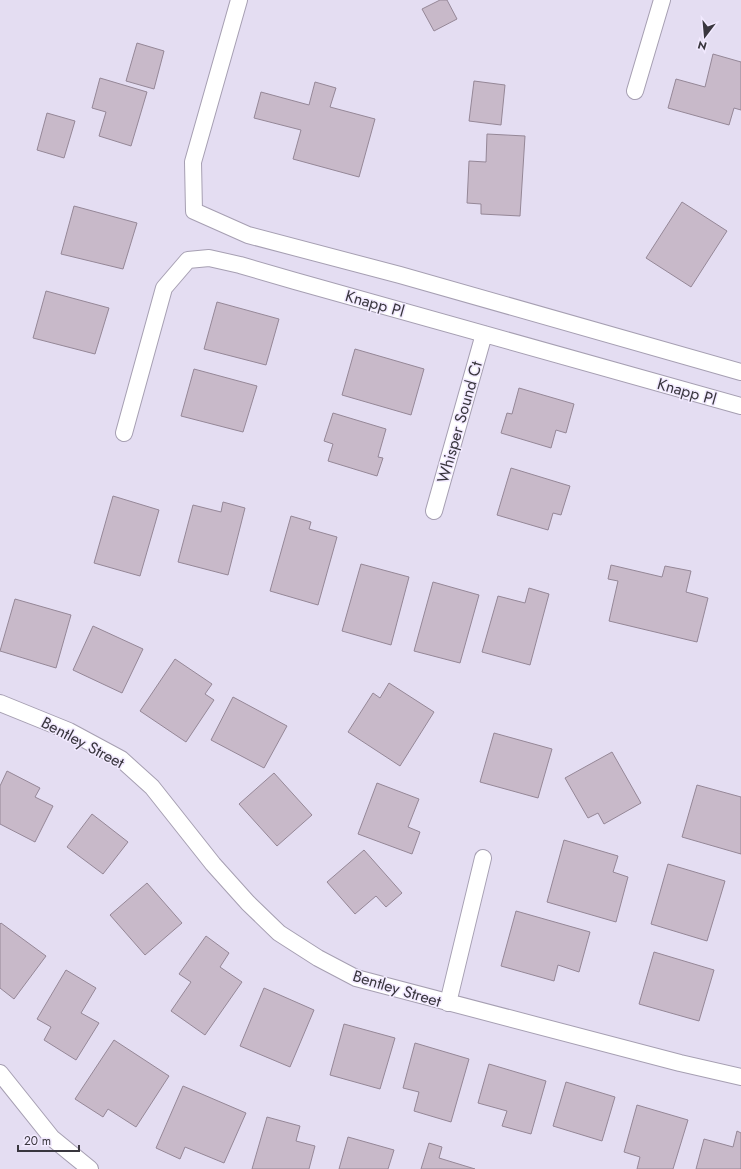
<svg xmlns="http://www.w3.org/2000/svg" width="741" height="1169" font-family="Jost,sans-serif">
<rect width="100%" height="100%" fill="#e4ddf2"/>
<path fill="#c8b9c9" stroke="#958797" d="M440 0H447L457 19 434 31 422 9Z
M137 43 164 51 154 89 126 81Z
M713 54 741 62V110L734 108 729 125 668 108 676 79 705 87Z
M100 78 147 92 131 146 99 136 106 112 92 108Z
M474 81 505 85 501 125 469 121Z
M315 82 336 88 330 107 375 119 359 177 293 159 301 130 254 118 261 92 309 105Z
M47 113 75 121 64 158 37 150Z
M487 134 525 136 520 216 481 214V204L467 203 469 161 486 162Z
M682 202 727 231 691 287 646 258Z
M74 206 137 223 123 269 61 254Z
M46 291 109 308 95 354 33 338Z
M217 302 279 319 266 365 204 349Z
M355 349 424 369 411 415 342 395Z
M194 369 257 386 243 432 181 416Z
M519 388 574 404 566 433 556 430 551 448 501 433 507 413 512 414Z
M333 413 386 429 378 457 383 458 377 476 328 461 333 444 324 441Z
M511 468 570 486 561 515 553 513 548 530 497 515Z
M113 496 159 510 140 576 94 563Z
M223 502 245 508 228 575 178 562 193 505 221 512Z
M291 516 311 522 309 529 337 537 318 605 270 591Z
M361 564 409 577 391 645 342 631Z
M611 565 662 577 665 566 691 571 686 592 708 598 697 642 609 621 618 581 608 579Z
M433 582 479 595 460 663 414 651Z
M529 588 549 594 530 665 482 652 498 596 525 603Z
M15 599 71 615 56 668 0 651Z
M93 626 143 649 122 693 73 670Z
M175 659 212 684 205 694 214 700 186 742 140 711Z
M389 683 434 712 400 766 348 732 373 693 380 698Z
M233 697 287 726 264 768 211 740Z
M494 733 552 749 538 798 480 782Z
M612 752 641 803 604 824 598 813 588 818 565 778Z
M7 771 40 788 35 797 53 806 35 842 0 824V786Z
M274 773 312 815 277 846 239 804Z
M377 783 419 799 408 827 420 832 412 854 358 834Z
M697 785 741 797V854L682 837Z
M92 814 128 842 103 874 67 847Z
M564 840 618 856 613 872 628 877 616 922 547 902Z
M364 850 402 893 386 907 376 896 355 914 327 882Z
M668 864 725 881 707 941 651 924Z
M147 883 182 923 145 955 110 915Z
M516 911 590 932 579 972 558 965 554 981 501 966Z
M1 923 46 956 14 999 0 988V924Z
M206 936 229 953 220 967 242 982 205 1035 171 1011 191 982 179 974Z
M654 952 714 970 699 1021 639 1004Z
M66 970 96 988 81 1013 99 1023 76 1060 44 1040 51 1027 37 1019Z
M264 988 314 1010 290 1067 240 1046Z
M344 1024 395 1038 380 1089 330 1075Z
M114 1040 169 1076 136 1127 108 1109 103 1117 75 1099Z
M415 1043 469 1059 451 1122 414 1111 419 1092 403 1088Z
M489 1064 546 1081 531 1134 502 1126 507 1111 478 1103Z
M566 1082 615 1097 602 1141 553 1126Z
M183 1086 246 1113 224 1163 185 1147 180 1159 156 1148Z
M637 1105 688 1120 673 1169H637L640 1157 624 1152Z
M267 1117 300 1126 296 1141 315 1146 309 1169H252Z
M737 1131 741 1133V1169H696L704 1139 733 1147Z
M348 1137 394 1150 388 1169H339Z
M429 1143 442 1147 439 1158 475 1169H421Z"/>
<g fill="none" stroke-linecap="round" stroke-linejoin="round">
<g stroke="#a69fb2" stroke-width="18">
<path id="minor" d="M239 0 193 162 194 211 248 235 400 275 741 372
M635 91 662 0
M124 433 164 288 188 260 209 258 240 265 295 281 741 406
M434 511 484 334
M0 703 69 731 121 759 152 787 213 864 248 903 279 933 318 958 356 978 680 1063 741 1077
M448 1003 483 858
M0 1073 52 1138 90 1169"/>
</g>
<use href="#minor" stroke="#fff" stroke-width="16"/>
</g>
<g text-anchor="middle" stroke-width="3" stroke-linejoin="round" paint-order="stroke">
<g font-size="16" fill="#39363e" stroke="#f2eaff">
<text transform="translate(375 303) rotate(16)" y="6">Knapp Pl</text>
<text transform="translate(687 391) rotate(16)" y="6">Knapp Pl</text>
<text transform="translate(459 422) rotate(-74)" y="6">Whisper Sound Ct</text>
<text transform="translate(83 742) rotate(28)" y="6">Bentley Street</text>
<text transform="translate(397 988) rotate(17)" y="6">Bentley Street</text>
</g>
</g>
<g transform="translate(705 36) rotate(196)" stroke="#f2eaff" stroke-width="3" paint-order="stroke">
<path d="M0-3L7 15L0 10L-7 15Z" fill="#39363e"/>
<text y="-6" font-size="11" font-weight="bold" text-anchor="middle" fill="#39363e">N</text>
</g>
<path d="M18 1145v6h61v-6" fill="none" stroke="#39363e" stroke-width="2"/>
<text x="24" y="1145" font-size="12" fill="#39363e" stroke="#f2eaff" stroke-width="3" paint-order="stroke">20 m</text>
</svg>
